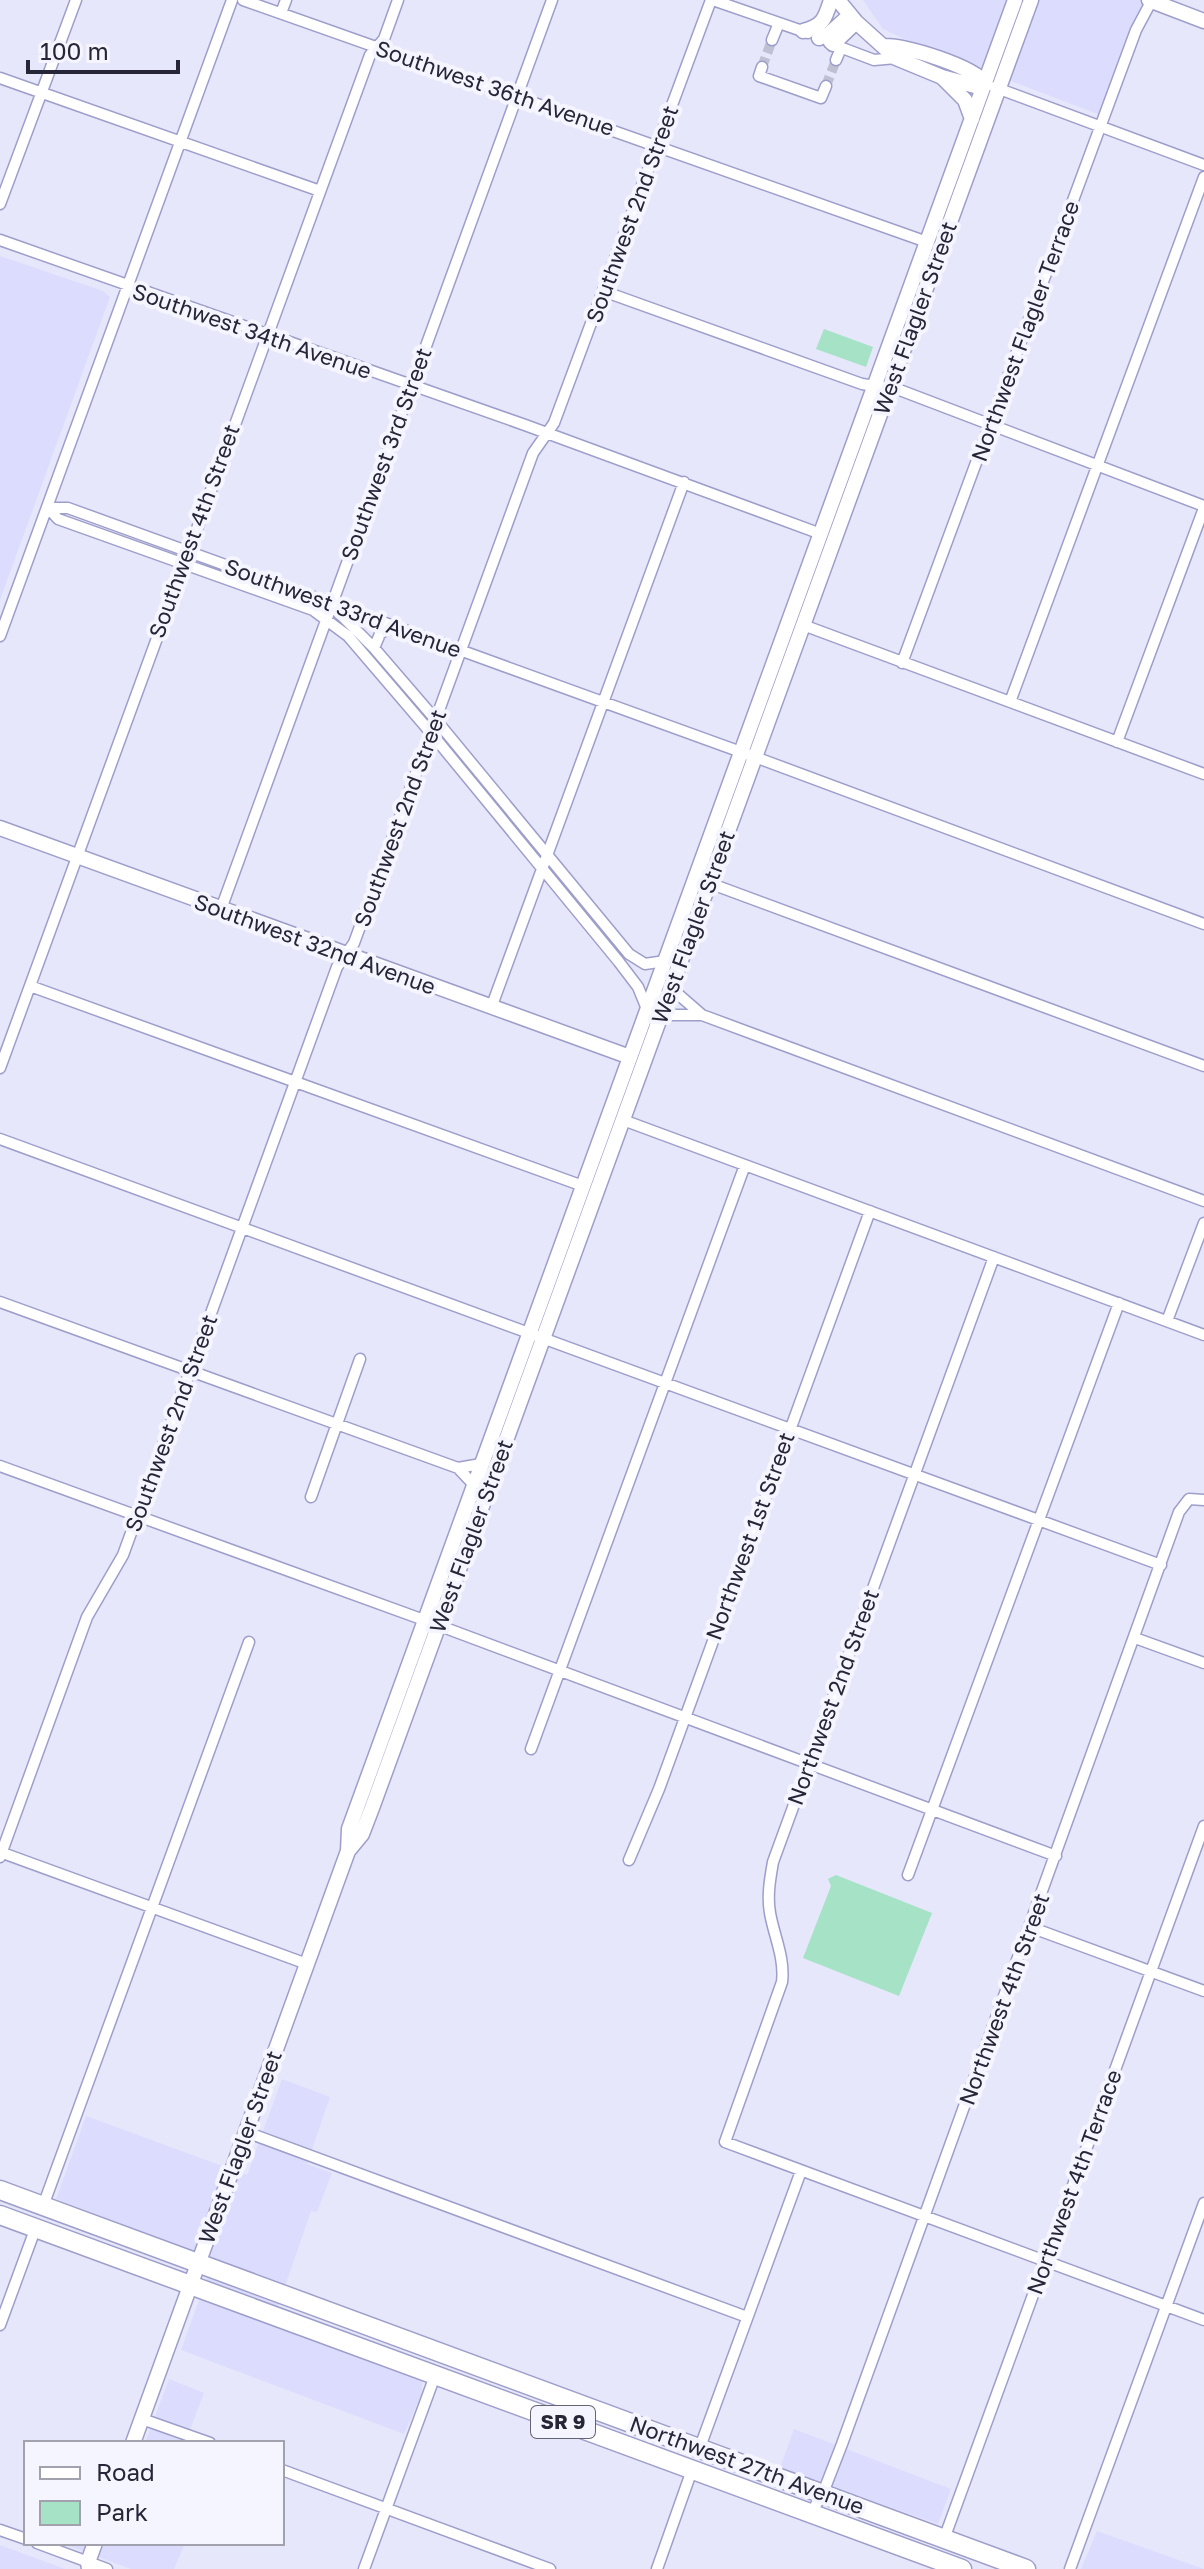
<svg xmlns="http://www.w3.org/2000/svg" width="1204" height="2569" font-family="'Golos Text',sans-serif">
<rect width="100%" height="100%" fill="#e6e7fa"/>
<path fill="#dcddfe" d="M863 0H1145L1100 115 921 47 883 29Z
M0 256 103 291 110 297 0 600Z
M282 2079 330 2097 307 2164 332 2173 317 2212 311 2211 272 2324 422 2379V2393L404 2434 181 2350 214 2259 56 2199 86 2116 247 2175Z
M169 2379 204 2393 185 2443H145Z
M794 2429 951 2489 938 2524 780 2468Z
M1097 2531 1204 2569H1081Z
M61 2543H185L174 2569H131Z
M0 2545 65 2569H0Z"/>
<path fill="#a5e2c6" d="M824 329 873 347 866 367 816 349Z
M836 1875 932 1913 899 1996 803 1958 831 1886 828 1879Z"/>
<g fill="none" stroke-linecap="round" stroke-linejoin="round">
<path stroke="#c0c0d3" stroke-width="10" stroke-dasharray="10 5" stroke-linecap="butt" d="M762 67 772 40
M826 86 836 60"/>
<g stroke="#9e9ecb" stroke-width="13">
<path id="street" d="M243 0 927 242
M713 0 808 33
M281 13 286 0
M772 40 779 23
M829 43 874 60 896 58
M836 60 841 48
M762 67 759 76 821 98 826 86
M0 78 320 191
M994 87 1204 165
M0 204 76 0
M0 240 525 425 821 534
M603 291 862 384 897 389 1204 506
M48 508H68L763 760 1204 924
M48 508 58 519 313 610 348 636 431 733 619 962 638 987 647 1009
M337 611 374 648 436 720 629 954 645 964 665 961
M803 625 1204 774
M0 636 232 0
M374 648 380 634 390 627
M902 663 1136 30 1152 0
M1010 702 1204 177
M1117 742 1204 508
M709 883 1204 1066
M221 909 552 0
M30 986 583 1186
M671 988 702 1015
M491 1008 684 482
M661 1015H702L1204 1201
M0 1068 370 55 384 39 398 0
M623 1120 1204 1335
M0 1139 1161 1565
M994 1257 773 1862C770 1879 767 1896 770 1913 774 1936 785 1958 782 1982L725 2142 1204 2320
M0 1302 458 1468 481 1464
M1167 1321 1204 1223
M0 1466 424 1620 1056 1856
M458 1468 474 1485
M311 1497 360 1359
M1135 1638 1204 1663
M531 1749 745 1165
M0 1852 307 1964
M0 1857 87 1617 123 1555 337 967 354 943 533 453 554 423 711 0
M629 1860 659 1789 870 1211
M908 1875 1119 1303
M1030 1927 1204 1991
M246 2132 747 2317
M43 2206 249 1642
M0 2325 36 2227
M142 2419 210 2443
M700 2447 801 2171
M282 2470 550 2569
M811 2513 823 2493 842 2444 1179 1512 1189 1499 1204 1500
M0 2530 26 2539
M944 2539 1204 1826
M37 2543 107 2569
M364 2569 436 2373
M657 2569 692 2470
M1070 2569 1204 2203"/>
</g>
<g stroke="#9e9ecb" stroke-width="17">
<path id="secondary" d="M838 0 856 22 896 58 942 77 975 86 985 83
M1149 0 1204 21
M803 31C823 26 825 19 831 0
M819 38 829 34 850 15
M833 44 856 22
M885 46C907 46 972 66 985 83
M942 77 965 100 972 119
M0 828 630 1057
M348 1851 349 1829 1015 0
M133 2443 348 1851 362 1834 372 1808 1031 0
M89 2569 88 2562 95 2543"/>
</g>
<g stroke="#9e9ecb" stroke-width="21">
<path id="highway" d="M0 2190 1026 2569
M0 2215 962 2569"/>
</g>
<use href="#street" stroke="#fff" stroke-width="10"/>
<use href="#secondary" stroke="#fff" stroke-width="14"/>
<use href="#highway" stroke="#fff" stroke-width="18"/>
</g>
<g text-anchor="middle" stroke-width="8" stroke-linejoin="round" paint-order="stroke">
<rect fill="#f5f5ff" stroke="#646474" stroke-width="2" x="531" y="2406" width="64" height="32" rx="6"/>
<g font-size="20" font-weight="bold" fill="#262638">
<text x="563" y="2429">SR 9</text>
</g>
<g font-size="22" fill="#262638" stroke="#f5f5ff">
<text transform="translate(495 88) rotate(19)" y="8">Southwest 36th Avenue</text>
<text transform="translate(632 214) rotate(-70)" y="8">Southwest 2nd Street</text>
<text transform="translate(915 318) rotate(-70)" y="8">West Flagler Street</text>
<text transform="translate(252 331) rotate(19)" y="8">Southwest 34th Avenue</text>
<text transform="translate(1025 331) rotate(-70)" y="8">Northwest Flagler Terrace</text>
<text transform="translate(386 454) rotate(-70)" y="8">Southwest 3rd Street</text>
<text transform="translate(194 531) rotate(-70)" y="8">Southwest 4th Street</text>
<text transform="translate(343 608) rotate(20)" y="8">Southwest 33rd Avenue</text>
<text transform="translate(400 818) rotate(-70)" y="8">Southwest 2nd Street</text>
<text transform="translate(693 927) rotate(-70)" y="8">West Flagler Street</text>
<text transform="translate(315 944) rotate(20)" y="8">Southwest 32nd Avenue</text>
<text transform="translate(171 1423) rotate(-70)" y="8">Southwest 2nd Street</text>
<text transform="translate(471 1536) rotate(-70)" y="8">West Flagler Street</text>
<text transform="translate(750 1536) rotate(-70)" y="8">Northwest 1st Street</text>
<text transform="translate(833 1697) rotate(-70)" y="8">Northwest 2nd Street</text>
<text transform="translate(1004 1999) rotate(-70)" y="8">Northwest 4th Street</text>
<text transform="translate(240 2147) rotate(-70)" y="8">West Flagler Street</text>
<text transform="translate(1074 2182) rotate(-70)" y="8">Northwest 4th Terrace</text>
<text transform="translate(747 2465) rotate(20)" y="8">Northwest 27th Avenue</text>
</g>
</g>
<rect x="24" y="2441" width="260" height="104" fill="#f5f5ff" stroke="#a2a2af" stroke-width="2"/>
<rect x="40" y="2467" width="40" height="12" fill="#ffffff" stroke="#a2a2af" stroke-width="2"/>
<text x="96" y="2481" font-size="24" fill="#262638">Road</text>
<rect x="40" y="2501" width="40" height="24" fill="#a5e2c6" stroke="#a2a2af" stroke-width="2"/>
<text x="96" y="2521" font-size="24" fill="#262638">Park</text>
<path d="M28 60v12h150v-12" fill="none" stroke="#262638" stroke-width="4"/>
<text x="40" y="60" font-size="24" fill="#262638" stroke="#f5f5ff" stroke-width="6" paint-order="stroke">100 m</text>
</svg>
